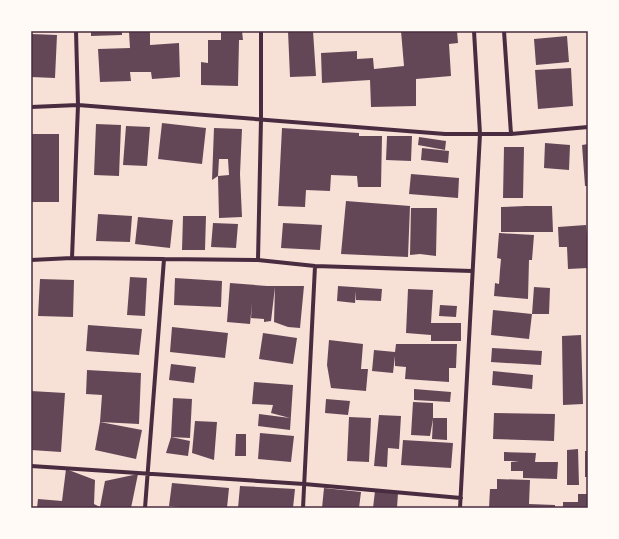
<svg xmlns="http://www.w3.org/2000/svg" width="619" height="539" font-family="Quicksand,sans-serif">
<rect width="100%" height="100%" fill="#f7e1d7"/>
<path fill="#644757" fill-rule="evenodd" d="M91 31H122V35L91 36Z
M150 31V45L179 43 180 77 152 79 151 72H130L131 81 100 82 98 49 130 48 129 32Z
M221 31H242L243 40H239L238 86 201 85V62L208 63V40H221Z
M288 31H313L316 76 290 77Z
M401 31H457L458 43 449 44 451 76 416 79V106L371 107 370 80 322 83 321 53 357 51V59L373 58 374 69 404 66Z
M31 34 57 35 55 78 31 77Z
M567 36 569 62 536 65 534 39Z
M571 68 573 106 538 109 535 70Z
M162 123 206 128 202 164 158 159Z
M96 124 121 125 119 176 94 175Z
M126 126 150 127 147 166 123 165Z
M214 128 242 129 240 174 242 217 219 218 218 176 212 180ZM219 159H228L229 175 218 176Z
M282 128 359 133V136H382L381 187H358L357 176 331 175 330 191 306 190 305 207 278 206Z
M31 134H59V202H31Z
M387 136H412L411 161 386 160Z
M419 137 446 141 445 150 418 145Z
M545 143 570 145 569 170 544 168Z
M588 144V186H585L582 145Z
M504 147H524L523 198H503Z
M422 148 449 151 448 163 421 160Z
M411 174 459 178 458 198 409 194Z
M346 201 410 206 408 257 341 254Z
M526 206H552L553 232H501V207Z
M411 208H437L436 256 420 254 410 255Z
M98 214 132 216 130 242 96 241Z
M183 216H206L205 250H182Z
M138 217 173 220 170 248 135 244Z
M213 223 238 224 236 248 211 247Z
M283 223 322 225 320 250 281 248Z
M586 225 588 245V268L568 269 567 247H559L558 227Z
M499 233 534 235 532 260H529L528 299 494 296 495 283 499 284 500 270 501 259 497 258Z
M130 277 147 278 145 316 127 315Z
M175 278 222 281 221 307 174 305Z
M40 279 74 280 73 317 38 316Z
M230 283 267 286H304L300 328 288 327 274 322 275 287 271 321 264 322V319L251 318 252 303 250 324 227 322Z
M338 286 382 289 381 301 356 300V291L355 303 337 301Z
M534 287 550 288 549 314H532L529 339 491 335 493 310 532 314Z
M408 289 433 290 431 323H461V341H431V335L406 333Z
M440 305 457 306 456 317 439 316Z
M88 325 142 329 139 355 86 351Z
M172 327 228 333 225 358 170 352Z
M263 333 297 338 293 364 259 359Z
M581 335 583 404 563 405 562 336Z
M329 340 363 344 361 369H368L366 391 331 388 327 365Z
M396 344H457L456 368H449V382L405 379 406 367 395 366V356L393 373 372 371 374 350 395 352Z
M492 348 542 351 541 365 491 362Z
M171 364 196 367 194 383 169 380Z
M87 370 141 373 139 424 100 422 142 430 136 459 95 450 100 422 102 395 86 394Z
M493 371 533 375 532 389 492 385Z
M254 382 293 385 290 430 258 426 259 414 290 418 271 413 273 405 252 404Z
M414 389 451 392 450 402 414 400Z
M31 391 65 393 61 452 31 450Z
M173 398 192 399 190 438 171 437Z
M326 399 350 401 348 415 325 413Z
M413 402 433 403V418H447V440L432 439 433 419 430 436 411 435Z
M494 413 555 414 554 441 493 439Z
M379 415 401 416 399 449 388 448 387 467 374 466Z
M349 417 371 418 369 462 347 461Z
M195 421 217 422 214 460 192 453Z
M260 433 294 436 291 462 258 459Z
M236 434H246V456H235Z
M171 437 190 441 188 456 166 453Z
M403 440 453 443 451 468 401 465Z
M578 449 579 485H567V450Z
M585 451H588V477H585Z
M504 452 536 453 535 462H558L557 479 523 478V471H511V462L519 461H504Z
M66 469 95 480 94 504 100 507 105 481 138 474 131 508H37L38 499 62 501Z
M497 479 530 480 529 504 555 505V508H489L490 489H497Z
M172 483 229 488 227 508H190L169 506Z
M240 486 295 489 293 508H238Z
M324 488 361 492 359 508H322Z
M375 491 398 493 397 508H373Z
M578 494H588V508H563V502H578Z"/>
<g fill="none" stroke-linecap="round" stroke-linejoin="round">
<path stroke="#4a2c40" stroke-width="4" d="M504 31 511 134
M31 107 78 105 445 134H511L588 127
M72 258 78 105 76 31
M31 260 72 258 258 260 315 266 472 271
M258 260 261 119V31
M31 466 304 484 461 498
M145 508 164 259
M303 508 315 266
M460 508 480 134 474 31"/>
</g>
<rect width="619" height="539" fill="none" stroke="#fffaf5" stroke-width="64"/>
<rect x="32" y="32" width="555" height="475" fill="none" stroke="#4a2c40" stroke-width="1.5"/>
</svg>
